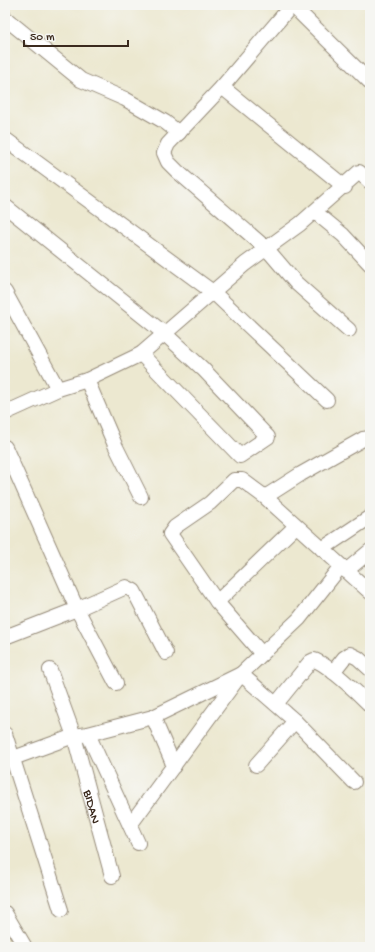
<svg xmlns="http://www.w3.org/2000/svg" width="375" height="952" font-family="'Gochi Hand',sans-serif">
<rect width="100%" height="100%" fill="#f6f6f2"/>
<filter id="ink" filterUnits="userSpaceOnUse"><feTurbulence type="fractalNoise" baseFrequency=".025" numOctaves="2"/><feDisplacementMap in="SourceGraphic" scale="8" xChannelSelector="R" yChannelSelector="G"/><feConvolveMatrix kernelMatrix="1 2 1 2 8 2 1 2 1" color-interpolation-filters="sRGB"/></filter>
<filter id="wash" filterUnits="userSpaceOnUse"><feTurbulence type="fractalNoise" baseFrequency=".012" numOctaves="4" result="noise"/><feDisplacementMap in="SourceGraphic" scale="16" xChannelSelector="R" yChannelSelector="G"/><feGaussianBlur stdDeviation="0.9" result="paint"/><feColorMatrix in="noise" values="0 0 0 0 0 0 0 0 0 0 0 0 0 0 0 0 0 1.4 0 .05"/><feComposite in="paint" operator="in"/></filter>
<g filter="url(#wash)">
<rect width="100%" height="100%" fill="#ece8d0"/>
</g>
<g filter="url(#ink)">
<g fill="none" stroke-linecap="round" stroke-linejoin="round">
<g stroke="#948977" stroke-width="16">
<g id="minor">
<path d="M5 18 81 80 125 99 165 122 179 133"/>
<path d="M222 87 345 187"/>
<path d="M5 139 214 293 327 400"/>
<path d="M5 206 165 334 203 369 268 437 240 456 141 354"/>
<path d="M315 212 343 235 370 264"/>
<path d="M5 292 58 389"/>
<path d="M349 330 296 283 267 249 177 171 168 162 164 153 168 144 222 87 292 5 370 82"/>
<path d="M87 380 115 445 141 497"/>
<path d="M5 413 58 389 87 380 141 354 245 264 300 224 359 172 370 182"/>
<path d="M5 447 77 609 116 683"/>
<path d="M265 497 301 474 363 439 370 438"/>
<path d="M322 549 370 517"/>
<path d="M346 571 370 551"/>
<path d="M217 602 296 526"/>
<path d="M5 637 77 609 126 587 134 591 166 653"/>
<path d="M262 654 217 602 170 534 175 527 210 503 234 480H242L265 497 370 592"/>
<path id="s1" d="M50 670 74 736 112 876"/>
<path d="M333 672 344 658 350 654 358 658 370 669"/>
<path d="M276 704 310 662 314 660C326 663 359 694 370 705"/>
<path d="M153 717 174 766"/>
<path d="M5 734 61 910"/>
<path d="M88 734 138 843"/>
<path d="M5 761 74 736 88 734 153 717 241 674 295 721 354 782"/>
<path d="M256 765 295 721"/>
<path d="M130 825 241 674 299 619 341 566"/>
<path d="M5 913 25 947"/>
</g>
</g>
<use href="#minor" stroke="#fff" stroke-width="14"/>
</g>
</g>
<g text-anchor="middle" stroke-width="4" stroke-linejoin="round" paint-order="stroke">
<g font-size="13" fill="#3b2a1e" stroke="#f6f6f2">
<text dy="5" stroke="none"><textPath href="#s1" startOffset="143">BIDAN</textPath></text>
</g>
</g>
<rect width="375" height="952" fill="none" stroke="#f6f6f2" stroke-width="20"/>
<path d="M24 40v6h104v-6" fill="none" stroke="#3b2a1e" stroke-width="2"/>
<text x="30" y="40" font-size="12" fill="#3b2a1e" stroke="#f6f6f2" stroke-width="3" paint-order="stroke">50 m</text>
</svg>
